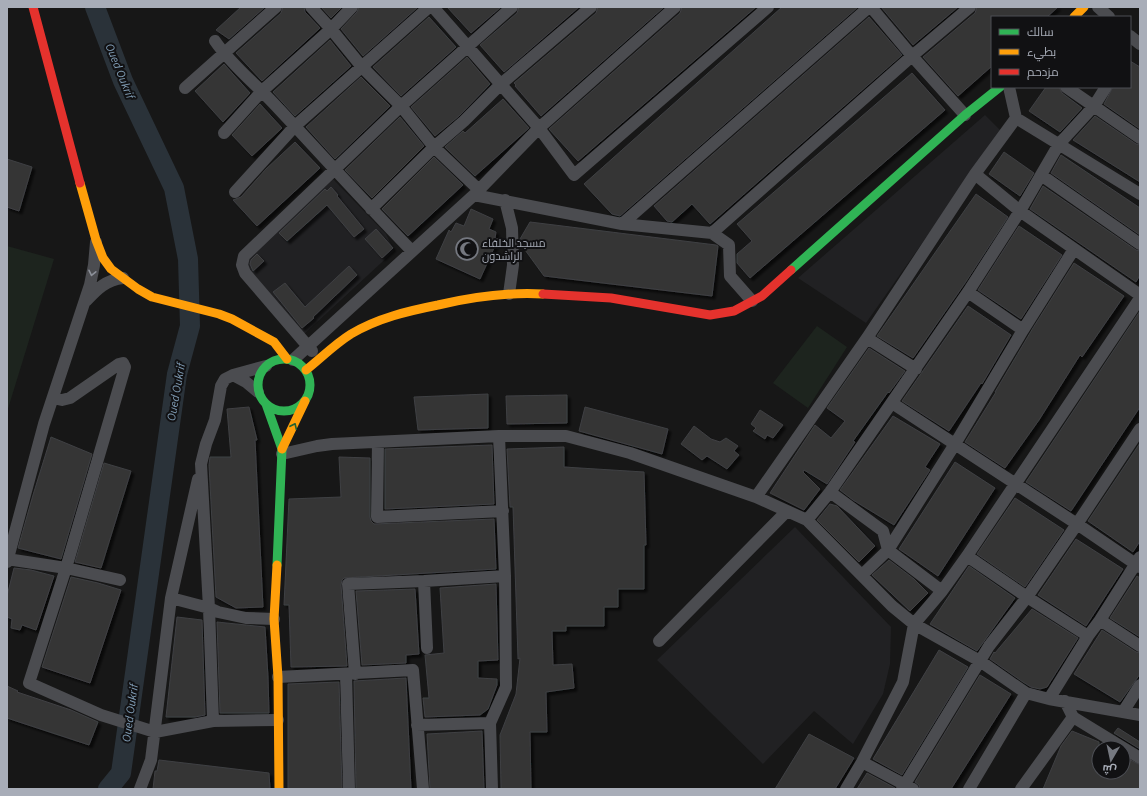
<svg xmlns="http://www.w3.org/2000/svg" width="1147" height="796" font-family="'Source Sans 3',Cairo,sans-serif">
<defs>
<filter id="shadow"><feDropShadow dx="3" dy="3" stdDeviation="1" flood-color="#0009"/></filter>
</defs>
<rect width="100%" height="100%" fill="#171717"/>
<path fill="#212123" d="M985 115 1001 131 866 323 798 278Z
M333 179 386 234 394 251 303 335 240 262Z
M795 527 891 627 890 664 883 694 853 744 814 711 763 764 657 660Z"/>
<path fill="#1d241e" d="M7 246 54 259 7 412Z
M817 326 847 347 808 408 773 383Z"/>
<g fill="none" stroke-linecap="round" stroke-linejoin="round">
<path stroke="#2a3239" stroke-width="20" d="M95 7 123 81 174 188 188 259 190 326 177 374 121 773 108 789"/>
</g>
<path fill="#353536" stroke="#3f4043" filter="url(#shadow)" d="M241 7H265L229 39 216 30Z
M283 7H304L305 12 320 28 262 81 236 53 281 13Z
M321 7H342L331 18Z
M359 7H418L363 56 341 29 357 12Z
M447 7H501L471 33Z
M519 7H579L504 72 480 45 517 13Z
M598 7H664L541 116 515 86 516 85 514 83 596 13Z
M682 7H756L578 161 549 129 680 13Z
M782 7H858L620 216 612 214 584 184Z
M881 7H958L913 45Z
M977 7H1058L1047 17H992V66L958 96 923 57 975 13Z
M429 17 456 47 401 96 373 67Z
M869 17 902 55 710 224 692 204 672 222 667 221 654 206Z
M330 40 351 66 295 116 273 92Z
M467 57 490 84 459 116 435 136 411 107Z
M1130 61 1140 67V129L1104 104 1113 87H1130Z
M224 64 250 93 223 122 195 91Z
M912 73 945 110 750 278 737 263V254L752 241 737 224Z
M361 77 390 106 335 159 306 127Z
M1046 87H1059L1062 93 1082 108 1060 132 1029 111Z
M503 99 529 128 475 176 445 147 463 131 465 133Z
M260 104 282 128 252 156 232 135Z
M1095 116 1136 144 1140 145V182L1073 140Z
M400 117 424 146 372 198 345 170Z
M295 142 320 168 257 226 233 200 241 197 266 169Z
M1004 152 1034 173 1020 196 989 174Z
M1061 155 1140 208V235L1051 173Z
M434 157 463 185 408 236 382 209Z
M7 159 32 167 19 211 7 207Z
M1043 186 1136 250 1140 251V275L1136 282 1030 209Z
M331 187 338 195 337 196 364 229 354 237 327 205 287 241 279 233 325 189 327 191Z
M976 194 1008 217 965 283 913 358 877 336Z
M471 209 493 219 489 229 496 232 495 238 498 239 480 279 436 259 449 230 451 232 456 223 464 226Z
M530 222 716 245 718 246 712 296 544 276 520 243V239Z
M1019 226 1062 255 1021 319 978 290Z
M376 229 393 248 382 258 365 239Z
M257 254 264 261 253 271 250 264 251 260Z
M1074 263 1124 296 1082 357 1080 355 1039 420 1005 468 965 442 996 392H995L1033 328Z
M349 266 357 275 313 317 314 318 302 328 273 292 285 283 305 307Z
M968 306 1011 335 982 384 981 383 949 431 902 401Z
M1140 311V407L1071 511 1026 482Z
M869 348 905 371 889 393 888 392 853 441 855 442 827 484 804 470 803 472 820 489 804 510 770 493 815 425 831 438 845 421 827 408Z
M488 394V428L418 430 414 397Z
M567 395V423L507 424 506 396Z
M249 407 257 440H255L263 607 236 608 216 597 209 465 210 457H231L227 409Z
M585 407 668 429 662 454 579 431Z
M760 410 783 425 773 438 767 435 765 439 753 431 756 428 751 424Z
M893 416 940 444 925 467 930 470 894 525 853 500 840 490Z
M694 426 711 439 720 442 726 438 738 446 734 451 739 455 727 469 707 456 702 460 681 444Z
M51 437 92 454 61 559 18 548 33 495Z
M1140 443V541L1133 552 1088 521Z
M492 445 494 504 385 509V449Z
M564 447V467L644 472 646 545H644V589H618V607H604V626H566V631H552L553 665 572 664 574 688 546 692 547 732H530L531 789H501L500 735 516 694 520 658 518 659 513 507H510L507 449Z
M339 457 370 458V517L371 521 374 524 494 519 496 569 344 578 342 580 341 585 347 666 291 667 289 605H284L289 499 341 497Z
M955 462 995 488 938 576 899 549Z
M104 463 131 471 101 568 75 562Z
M1015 498 1064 530 1025 587 977 554Z
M830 504 837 506 875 546 859 562 817 520Z
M1076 539 1123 569 1086 626 1038 595Z
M889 560 914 579 928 593 910 611 872 575Z
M969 566 1015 598 977 651 930 624Z
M14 568 31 570 54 576 36 630 22 625 20 630 11 628 12 619 7 617V596Z
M1137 576 1140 578V637L1110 618Z
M71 577 98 583 121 590 90 683 42 667Z
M496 584 498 660 478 661V678L497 679V685L488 709 480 715 425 717 423 698H429L425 655 444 653 440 588Z
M415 589 419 654 406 655V663L362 665 356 591Z
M1032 609 1078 638 1047 687 1040 689 1031 687 1023 682 990 659 994 652 995 653Z
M177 617 202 620 205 715 195 717H166Z
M217 622 265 627 268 677 269 713H220Z
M1102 630 1136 652 1140 653V674L1120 702 1074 674Z
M939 650 968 667 902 775 873 759Z
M980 675 1011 694 951 789H920L919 785 915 782Z
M406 678 411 789H356L354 681Z
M339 682 342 789H288V684Z
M7 686 18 691 17 692 71 710 98 722 89 745 7 718Z
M1118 728 1140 742V749L1114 733Z
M482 731 484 789H430L427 734Z
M1072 731 1099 742V772H1123V756L1140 765V789H1043L1061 746Z
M809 734 854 758 835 789H775Z
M159 760 269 773 270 789H153L155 771H157Z
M867 773 895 788V789H857Z"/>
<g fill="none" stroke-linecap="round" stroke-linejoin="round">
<path stroke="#4b4c50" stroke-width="12" d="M311 7 331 29 362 67 401 106 434 147 479 190
M433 7 539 128 574 175 768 7
M871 7 912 56 965 115
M1098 7 1109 17
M1130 36 1140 44
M215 41C232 66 257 85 277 107 322 155 366 204 412 251
M1009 87 1016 118 1140 194
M1066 87 1140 138
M185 88 276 7
M224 133 262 91 331 29 352 7
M975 174 1020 211 1140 295
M1041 175 1140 244
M235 192 295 126 429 7
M474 195 622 224 712 233 729 245 730 276 752 301
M505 200 512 228 513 265 509 294
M371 209 434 147 464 121 501 84 591 7
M622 224 869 7
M712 233 912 56 970 7
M968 292 1023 330
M86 301C97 289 106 280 123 278
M867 338 916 369
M312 351 245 273 242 265 244 256 401 106 512 7
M293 360 474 195 539 128 675 7
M233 375 246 382 258 392
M53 398 62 400 70 398 119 364 123 363 125 367 66 568 29 683 101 715 155 732 213 721 278 720
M892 403 1077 524 1140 567
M378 442 377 517 503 511
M282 454 317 446 332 444 499 436H566L630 453 756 497 807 520 892 606 914 624 980 661 1026 693 1049 699 1140 715
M830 492 883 531 888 550 942 591
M756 497 867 338 975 174 1016 118
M807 520 830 492 968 292 1020 211 1059 144 1094 106 1106 87
M967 556 1027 597 1088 636
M7 559 66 568 120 580
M7 562 44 424 90 285 94 265 96 242
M862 575 888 550 955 444 1023 330 1074 249
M424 581 427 648
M171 598 209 608 218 612 246 618 274 619
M1100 620 1140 646
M659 641 787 511
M346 674 349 789
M355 674 348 584 424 581 505 576
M278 677 413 670 423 789
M1049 699 1088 636 1100 620 1140 557
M1065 701 1073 717 1140 758
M1123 712 1140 685
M213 721 209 608 201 464 206 444 215 420 221 386 225 379 233 375 266 366
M417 725 490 723
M862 762 913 789
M140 789 151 760 171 598 198 479
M492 789 490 723 506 687 505 576 499 436
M846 789 862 762 903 682 914 624 942 591 967 556 1140 298
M902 789 989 646 1027 597 1077 524 1140 429
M969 789 1026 693
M1021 789 1073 717"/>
<path stroke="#30b455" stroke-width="9" d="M791 270 965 115 1000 87
M258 385a26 26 0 1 1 52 0a26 26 0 1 1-52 0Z
M266 404 282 449 277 565"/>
<path stroke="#ff9f0a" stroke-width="9" d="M1074 17 1084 7
M80 183 96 240 103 258 111 269 138 289 152 297 219 314 232 319 274 342 287 359
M306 370C321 358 335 344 351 334 378 318 408 311 438 305 472 297 508 292 543 294
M282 449 305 401
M277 565 274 619 278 677 279 789"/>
<path stroke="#e5322d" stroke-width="9" d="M33 7 80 183
M543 294 611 298 710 315 734 311 762 296 791 270"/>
</g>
<defs><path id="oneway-chevron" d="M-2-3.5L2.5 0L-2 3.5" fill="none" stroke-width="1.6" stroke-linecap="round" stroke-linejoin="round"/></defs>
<use stroke="#8c9099" href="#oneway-chevron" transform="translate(92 273) rotate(102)"/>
<use stroke="#206234" href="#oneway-chevron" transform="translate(294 426) rotate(-65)"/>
<defs>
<g id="mosque-ring" transform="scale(1.15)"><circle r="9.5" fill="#111113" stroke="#757880" stroke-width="1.5"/><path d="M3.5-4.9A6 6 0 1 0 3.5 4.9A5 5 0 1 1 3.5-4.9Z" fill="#757880"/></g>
</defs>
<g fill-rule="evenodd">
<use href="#mosque-ring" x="467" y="249"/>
</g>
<g text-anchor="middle" stroke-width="4" stroke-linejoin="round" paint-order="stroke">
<g font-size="11" fill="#a8adb8" stroke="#111113" text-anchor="start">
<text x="482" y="247">مسجد الخلفاء<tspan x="482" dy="13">الراشدون</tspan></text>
</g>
<g font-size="12" font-style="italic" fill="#7f9bb3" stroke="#111113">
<text transform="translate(120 71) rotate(68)" y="4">Oued Oukrif</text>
<text transform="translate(176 392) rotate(-80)" y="4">Oued Oukrif</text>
<text transform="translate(130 713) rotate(-82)" y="4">Oued Oukrif</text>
</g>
</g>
<rect width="1147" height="796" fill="none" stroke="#a8adb8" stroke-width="16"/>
<rect x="991" y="16" width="140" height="72" fill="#111113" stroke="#4d4f55"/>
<rect x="999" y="29" width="20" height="6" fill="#30b455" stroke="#4d4f55"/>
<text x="1027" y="36" font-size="12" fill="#a8adb8">سالك</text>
<rect x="999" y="49" width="20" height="6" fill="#ff9f0a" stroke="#4d4f55"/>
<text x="1027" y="56" font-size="12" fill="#a8adb8">بطيء</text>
<rect x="999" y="69" width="20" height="6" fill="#e5322d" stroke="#4d4f55"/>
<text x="1027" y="76" font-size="12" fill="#a8adb8">مزدحم</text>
<g transform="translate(1111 760) rotate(189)"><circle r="19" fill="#111113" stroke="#4d4f55"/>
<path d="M0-3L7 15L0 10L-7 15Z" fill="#757880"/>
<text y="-6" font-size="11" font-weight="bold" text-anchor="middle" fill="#a8adb8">ش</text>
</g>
</svg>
